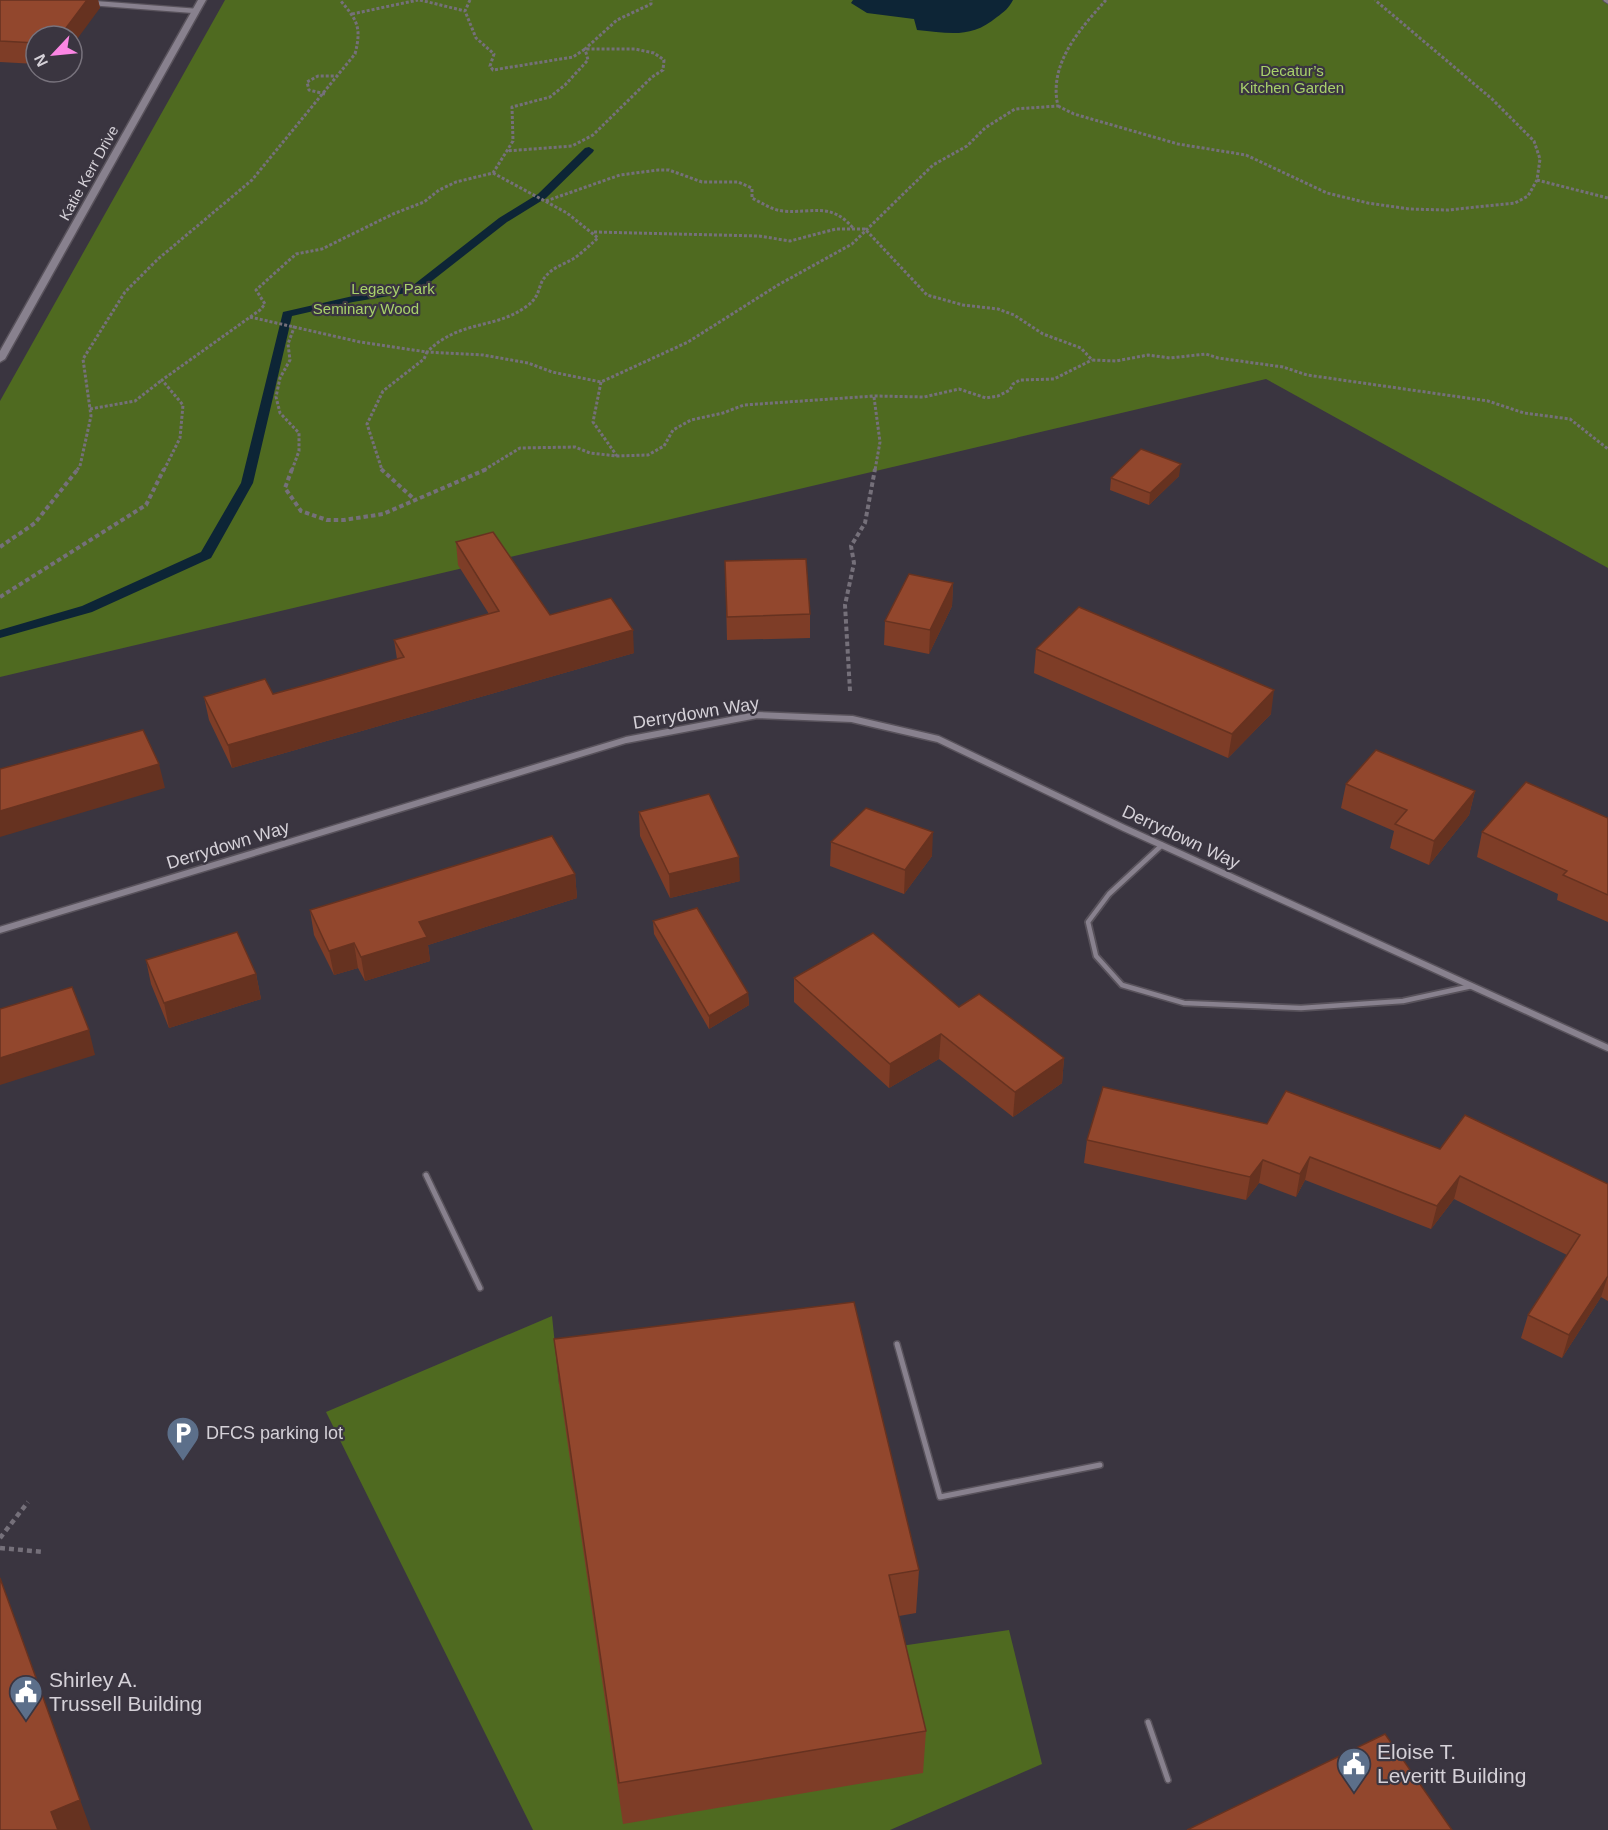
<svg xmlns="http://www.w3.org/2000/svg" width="1608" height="1830" font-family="Helvetica,sans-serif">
<rect width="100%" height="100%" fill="#3a3540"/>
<path fill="#4f6a20" d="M225 0H1608V568L1266 379 0 677V401Z
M552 1316 559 1384 894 1647 1009 1630 1042 1764 890 1830H533L326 1412Z"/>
<path fill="#0d2536" d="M853 0H1013C1009 8 1004 12 997 17 971 39 949 33 917 30L914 19 867 13 851 3Z"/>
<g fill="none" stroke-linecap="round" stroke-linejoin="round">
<path fill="#0d2536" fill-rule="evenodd" d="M589 147 594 150 593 152 546 198 507 222 419 291 353 302 292 316 253 483 211 558 92 612 0 638V630L82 606 201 552 241 483 283 312 353 296 412 286 499 218 538 194 585 148Z"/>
<g stroke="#58525b" stroke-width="5">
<path id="lane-far2" d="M1605 0 1608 2"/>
</g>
<g stroke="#58525b" stroke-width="8">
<path id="lane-far1" d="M1162 845 1109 894 1088 922 1096 956 1122 985 1184 1003 1301 1008 1403 1001 1472 986"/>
</g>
<g stroke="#58525b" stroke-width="8">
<path id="lane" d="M426 1175 480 1288
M897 1344 940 1497 1100 1465
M1148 1722 1168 1780"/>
</g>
<g stroke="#58525b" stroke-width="7">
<path id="street-far1" d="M92 3 196 11"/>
</g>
<g stroke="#58525b" stroke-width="9">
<path id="street" d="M0 930 626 740 757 715 852 719 938 739 1124 828 1608 1048"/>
</g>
<g stroke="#58525b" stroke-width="3">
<path id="secondary" d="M198 0H206L5 359 0 362V351Z"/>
</g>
<path stroke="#75707a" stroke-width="3" stroke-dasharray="3 2" stroke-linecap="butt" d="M420 0 465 11
M470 0 465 11 476 38 494 54 490 66 493 70 573 57 585 49H635L654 53 664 60 663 70 652 77 593 135 572 146 506 151
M352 14 418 0
M325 94 309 90 307 82 318 76H337
M1058 106 1074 114 1178 144 1246 155 1327 193 1368 203 1409 209 1448 210 1515 203 1528 196 1537 180 1540 159 1534 141 1492 99 1375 0
M493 173 567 213 598 238C590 245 582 253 573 259 564 264 552 268 546 276 537 285 542 295 527 306 495 330 460 319 427 352L483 355 528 363 552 372 601 382 688 342 778 285 852 244 933 165 967 146 985 128 1015 109 1058 106C1048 64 1080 29 1106 0
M1537 180 1608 198
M546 201 620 175 658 170H669L702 182H738L752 188V198C762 203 772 210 783 211 812 214 830 201 853 228
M594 232 759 236 790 241 836 229H865L927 295 963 305 998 309 1014 315 1043 334 1081 348 1092 360 1116 361 1148 355 1170 358 1206 354 1218 358 1283 367 1307 375 1488 401 1524 413 1570 419 1608 449
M250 317 360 342 427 352 424 359 383 391 367 424 382 470
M601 382 593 422 617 456
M874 397 880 442 875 470
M90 409 135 401 162 380
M77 470 80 466 91 416 83 359 125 292 158 259 252 180 355 54C362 27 357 20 340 0
M164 470 180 438 183 405 162 380 260 310 265 304 256 290 296 254 322 249 393 214 424 202 439 190 456 182 493 173 513 141 512 107 550 97 565 85 588 60 585 49 617 20 651 4V0
M292 470 299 451V433L280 413 276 397 280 378 290 360 288 344 295 325
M484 470 520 448 575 447 590 453 617 456 648 455 664 446 673 430 691 420 723 413 744 405 874 396 924 397 959 389 986 398 998 396 1010 390 1013 384 1020 380 1054 379 1092 360"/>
<path stroke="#75707a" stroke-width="4" stroke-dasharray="4.5 3" stroke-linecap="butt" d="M292 469 285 488 301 511 327 520H344L383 514 487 469
M381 469 414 499
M0 547 35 523 78 469
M0 597 146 505 164 469
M850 691 845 605 854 563 851 546 865 523 875 469"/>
<path stroke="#75707a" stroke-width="4.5" stroke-dasharray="5 4" stroke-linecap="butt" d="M0 1538 28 1502
M0 1548 44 1552"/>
<use href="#lane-far2" stroke="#88818e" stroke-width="3"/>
<use href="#lane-far1" stroke="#88818e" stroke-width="4.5"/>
<use href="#lane" stroke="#88818e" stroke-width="5"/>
<use href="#street-far1" stroke="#88818e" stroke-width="4.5"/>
<use href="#street" stroke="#88818e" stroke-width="6"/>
<use href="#secondary" fill="#88818e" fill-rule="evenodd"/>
</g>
<path fill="#7e3d27" d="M0 0H98L100 8 36 36V64L0 62Z
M1179 476 1149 505 1110 490 1111 478Z
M456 542 550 615 634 653 232 768 209 720 204 697 273 694 397 659 394 640 489 614 458 565Z
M725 561 810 614V638L727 640Z
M953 583 952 606 929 654 884 645 885 621Z
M1036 649 1271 714 1228 758 1034 673Z
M1346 784 1475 791 1469 815 1429 865 1390 848 1394 831 1341 808Z
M639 812 740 881 670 898 640 836Z
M1608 818V922L1557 900 1558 894 1477 857 1482 832Z
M831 842 932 856 904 894 830 866Z
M575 874 577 898 428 945 430 961 365 981 358 968 334 975 314 935 310 910Z
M653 921 748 993 749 1005 709 1029 654 934Z
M146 960 256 974 261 999 169 1028 151 984Z
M794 978 959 1007 1064 1058 1062 1083 1013 1117 939 1059 889 1088 794 1002Z
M1267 1124 1440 1149 1608 1184V1301L1601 1297 1562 1358 1521 1338 1528 1315 1567 1255 1454 1199 1431 1229 1305 1180 1296 1197 1259 1183 1246 1200 1084 1163 1087 1140Z
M554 1339 919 1570 916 1613 899 1616 926 1731 923 1773 623 1824 559 1384Z"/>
<path fill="#663220" d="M87 0H98L100 8 72 46V36H60Z
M1181 464 1179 476 1149 505 1150 493Z
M953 583 952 606 929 654 930 630Z
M633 630 634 653 232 768 228 745Z
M1274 690 1271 714 1228 758 1232 734Z
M159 764 165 788 0 837V811Z
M1475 791 1469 815 1429 865 1434 841Z
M933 832 932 856 904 894 905 870Z
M739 857 740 881 670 898 669 874Z
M575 874 577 898 428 945 430 961 365 981 361 957 419 922Z
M354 943 358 968 334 975 329 951Z
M256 974 261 999 169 1028 164 1003Z
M748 993 749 1005 709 1029V1016Z
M89 1030 95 1055 0 1085V1058Z
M941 1034 939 1059 889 1088 890 1064Z
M1064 1058 1062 1083 1013 1117 1015 1092Z
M1310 1157 1305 1180 1296 1197 1300 1174Z
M1263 1160 1259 1183 1246 1200 1250 1177Z
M1460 1176 1454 1199 1431 1229 1437 1206Z
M1608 1276 1601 1297 1562 1358 1569 1335Z
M0 1578 91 1830H58L51 1812Z"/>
<path fill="#92472d" stroke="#663220" stroke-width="1.5" d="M0 0H87L60 36H36V43L0 41Z
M1141 449 1181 464 1150 493 1111 478Z
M493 532 550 615 611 598 633 630 228 745 204 697 265 679 273 694 324 680 404 657 394 640 499 611 456 542Z
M806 559 810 614 727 617 725 561Z
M909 574 953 583 930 630 885 621Z
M1079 607 1274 690 1232 734 1036 649Z
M143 730 159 764 0 811V769Z
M1376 750 1475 791 1434 841 1395 824 1407 810 1346 784Z
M1526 782 1608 818V895L1563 875 1567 871 1482 832Z
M709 794 739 857 669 874 639 812Z
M866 808 933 832 905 870 831 842Z
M552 836 575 874 419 922 427 937 361 957 354 943 329 951 310 910Z
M697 908 748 993 709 1016 653 921Z
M237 932 256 974 164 1003 146 960Z
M873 933 959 1007 979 994 1064 1058 1015 1092 941 1034 890 1064 794 978Z
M72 987 89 1030 0 1058V1009Z
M1103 1087 1267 1124 1286 1091 1440 1149 1465 1115 1608 1184V1276L1569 1335 1528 1315 1580 1235 1460 1176 1437 1206 1310 1157 1300 1174 1263 1160 1250 1177 1087 1140Z
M854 1302 919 1570 889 1575 926 1731 619 1783 554 1339Z
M0 1578 80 1800 51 1812 58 1830H0Z
M1385 1734 1452 1830H1187Z"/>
<defs>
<g id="parking-pin" transform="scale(1.725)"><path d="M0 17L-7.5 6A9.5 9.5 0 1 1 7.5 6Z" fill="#5c6f8a" stroke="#3a3540"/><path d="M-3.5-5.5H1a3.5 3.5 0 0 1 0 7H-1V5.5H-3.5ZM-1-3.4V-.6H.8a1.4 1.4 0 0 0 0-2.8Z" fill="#fff"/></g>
<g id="civic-pin" transform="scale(1.725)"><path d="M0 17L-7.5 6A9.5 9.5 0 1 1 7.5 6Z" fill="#5c6f8a" stroke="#3a3540"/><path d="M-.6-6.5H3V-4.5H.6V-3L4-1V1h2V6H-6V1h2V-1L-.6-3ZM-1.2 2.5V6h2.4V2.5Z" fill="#fff"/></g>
</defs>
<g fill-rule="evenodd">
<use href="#parking-pin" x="183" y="1433"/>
<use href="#civic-pin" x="26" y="1692"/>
<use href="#civic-pin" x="1354" y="1764"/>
</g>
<g text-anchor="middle" stroke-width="4.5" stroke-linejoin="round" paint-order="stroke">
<g font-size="15" fill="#a8d16b" stroke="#3a3540">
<text x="1292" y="76">Decatur’s<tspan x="1292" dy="17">Kitchen Garden</tspan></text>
<text x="393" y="294">Legacy Park</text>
<text x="366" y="314">Seminary Wood</text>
</g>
<g font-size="15" fill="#d5d1d8" stroke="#3a3540">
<text transform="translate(89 173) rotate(-61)" y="5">Katie Kerr Drive</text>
</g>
<g font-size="18" fill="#d5d1d8" stroke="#3a3540">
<text transform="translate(696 713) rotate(-9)" y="6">Derrydown Way</text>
<text transform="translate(1181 837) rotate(25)" y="6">Derrydown Way</text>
<text transform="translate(228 845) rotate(-17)" y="6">Derrydown Way</text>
</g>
<g font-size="18" fill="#d5d1d8" stroke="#3a3540" text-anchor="start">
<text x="206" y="1439">DFCS parking lot</text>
</g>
<g font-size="21" fill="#d5d1d8" stroke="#3a3540" text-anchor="start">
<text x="49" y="1687">Shirley A.<tspan x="49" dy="24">Trussell Building</tspan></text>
<text x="1377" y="1759">Eloise T.<tspan x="1377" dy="24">Leveritt Building</tspan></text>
</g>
</g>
<g transform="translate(54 54) rotate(244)"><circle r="28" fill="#3a3540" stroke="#78737d" stroke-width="1.5"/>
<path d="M0-4.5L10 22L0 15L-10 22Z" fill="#fc86e4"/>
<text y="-9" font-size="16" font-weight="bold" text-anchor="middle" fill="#d5d1d8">N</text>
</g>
</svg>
